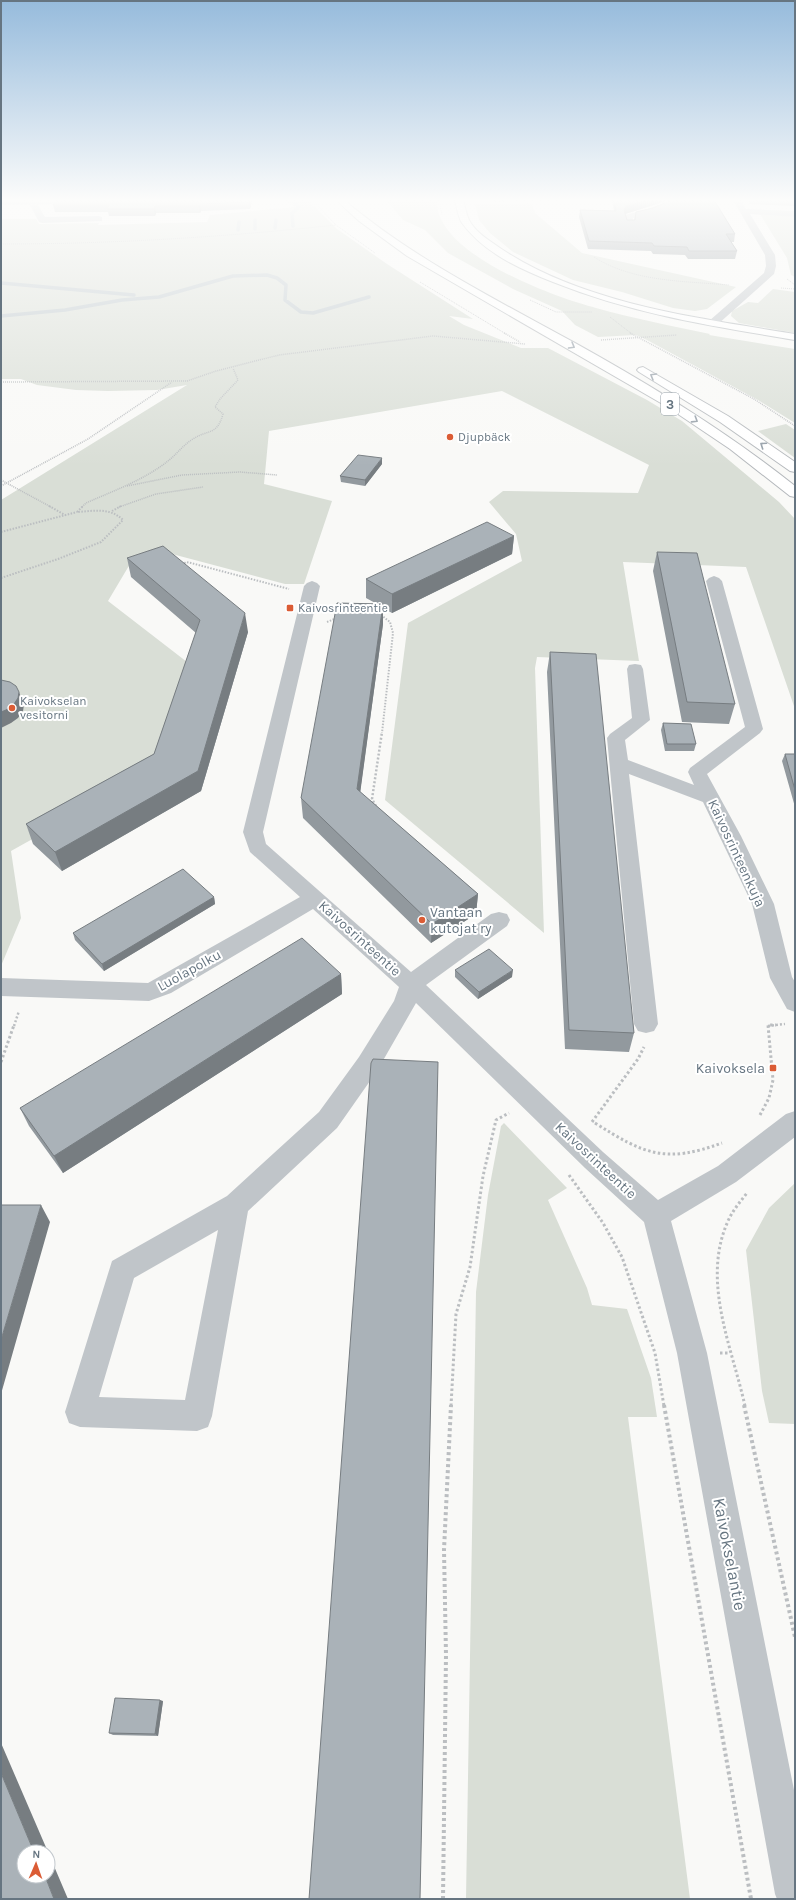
<svg xmlns="http://www.w3.org/2000/svg" width="796" height="1900" font-family="Karla,sans-serif">
<rect width="100%" height="100%" fill="#f9f9f7"/>
<path fill="#d9ded6" d="M285 200H308L337 229 387 264 473 319 449 316 464 325 521 348H548L647 400 682 421 779 502 795 519V709L746 567 623 562 639 661 537 657 535 668 544 933 385 800 408 623 522 561 516 534 489 502 503 491 638 493 649 465 502 391 269 431 264 484 332 501 304 584H285L172 554 130 564 108 601 187 662 149 774 11 851 21 918 1 966V500L187 385 157 390 108 391 76 390 37 385 21 379H1V219H36L39 224 99 223 98 225 207 222 210 215 295 207Z
M386 200H437C434 253 553 297 596 308 632 318 672 326 710 334L709 335 795 349V423L758 400 647 340 636 335 598 337 575 325 562 311 513 289 448 253 425 230 403 220Z
M531 203 535 213 582 253 736 287 707 309 695 311 673 308 622 292 573 280 513 252 490 233 479 220 475 204Z
M760 214 795 217V277L791 275 787 258Z
M773 289 795 292V333L739 323 731 316 732 311 748 302 758 303Z
M786 424 795 430V458L758 431Z
M504 1123 567 1188 548 1200 587 1288 592 1305 627 1309 651 1378 657 1417H628L690 1899H466L476 1292 488 1195 501 1126Z
M795 1183V1424L769 1423 762 1391 746 1250 769 1208Z"/>
<g fill="none" stroke-linecap="round" stroke-linejoin="round">
<path stroke="#bcc6cb" stroke-width="3.5" d="M292 200 299 207 292 213 293 226
M255 220V229
M275 228 276 220
M238 230 239 222
M1 283 134 295
M1 316 65 310 122 300 159 297 233 276 267 275 277 278 286 285 285 300 301 312 313 313 369 297"/>
<g stroke="#b4b9bd" stroke-width="2">
<path id="major" d="M455 200H463C465 206 466 214 469 220 475 232 490 241 500 248 583 304 698 318 795 334V340C711 326 633 314 553 282 520 269 484 253 462 223 458 217 457 207 455 200Z"/>
</g>
<g stroke="#b4b8bc" stroke-width="2">
<path id="highway" d="M336 200H344C414 259 495 299 575 343 652 386 726 431 795 486V497L790 496 730 449 666 406 407 256 359 221Z
M643 367 728 416 795 462V472L790 471 720 422 639 372 637 370 639 368Z"/>
</g>
<path stroke="#bbbec1" stroke-width="1" stroke-dasharray="1 1" stroke-linecap="butt" d="M312 200 336 225 375 253
M439 200 442 215
M1 244C113 244 225 237 336 225
M594 257C633 282 684 281 729 285
M787 279 795 285
M420 282 506 334
M781 288 795 289
M530 300 556 312H592
M610 317 632 334"/>
<path stroke="#bbbec1" stroke-width="1.5" stroke-dasharray="1 1" stroke-linecap="butt" d="M504 333 520 342
M630 333 754 399 795 426
M601 340 677 335
M1 382 187 381 216 371 279 355 433 336 525 344
M1 480 51 507
M1 486 88 439 172 382
M127 486 182 475 240 472 277 475
M82 507 86 503C113 491 144 480 168 461 176 455 183 445 193 439 208 429 217 436 223 414L215 407 220 399 238 380 233 368
M119 507 156 494 203 487"/>
<path stroke="#bbbec1" stroke-width="2" stroke-dasharray="1.5 1.5" stroke-linecap="butt" d="M49 506 65 515
M112 511 121 506
M1 532 77 512
M182 565 186 562 191 563 289 589
M1 578 58 559 101 542 123 520C110 507 93 511 77 512L83 506
M381 615 390 622 393 633 382 733
M327 622 337 618"/>
<path stroke="#bbbec1" stroke-width="2.5" stroke-dasharray="2 2" stroke-linecap="butt" d="M376 806 372 799 382 732
M14 1026 19 1011
M768 1026 785 1024"/>
<path stroke="#bbbec1" stroke-width="3" stroke-dasharray="2.5 2.5" stroke-linecap="butt" d="M1 1062 14 1025
M760 1115 769 1098 773 1080 768 1025H776
M592 1122 638 1059 644 1047
M595 1123C644 1154 665 1164 722 1143
M569 1175 603 1223 622 1257 655 1353 664 1406
M720 1353H730
M451 1406 456 1314 470 1267 483 1176 496 1120 509 1113
M745 1406C732 1347 701 1281 728 1221 733 1210 740 1202 747 1193"/>
<path stroke="#bbbec1" stroke-width="4" stroke-dasharray="3 3" stroke-linecap="butt" d="M664 1405 751 1899
M744 1405 795 1637
M443 1899 446 1655 444 1550 451 1405"/>
<path fill="#c0c5c9" fill-rule="evenodd" d="M82 200 78 202 38 205 45 217 99 216 102 217V221L42 223 39 222 30 205H1V201Z
M672 200H682L651 214 633 218V227H627L624 217 625 215 645 210Z
M733 200H741L746 209 795 211V217L750 214 775 255 776 266 774 274 717 325H709L708 323 709 321 764 273 766 266 765 255Z
M714 576 719 578 722 581 763 729 760 733 707 774 741 836 774 904 792 977 795 982V1012L787 1009 770 978 752 904 703 802 629 774 658 1024 654 1031 646 1033 638 1031 634 1024 607 738 610 734 632 718 627 669 629 665 635 664 641 665 643 669 650 720 625 740 628 760 694 785 688 772 690 768 745 727 706 581 709 578Z
M312 581 317 583 320 586 263 832 266 844 411 972 491 914 499 912 507 914 510 920 507 926 426 985 603 1152 658 1200 718 1166 786 1114 795 1111V1137L736 1182 671 1221 707 1353 795 1795V1899H777L775 1894 677 1353 644 1222 585 1168 416 1003 377 1071 337 1128 248 1211 212 1416 208 1427 197 1431 80 1427 69 1423 65 1412 112 1261 227 1196 319 1112 359 1057 394 1001 399 987 313 909 171 993 149 1001 1 996V978L148 983 300 897 250 852 243 832 304 586 307 583ZM218 1230 185 1400 99 1397 134 1278Z"/>
<use href="#major" fill="#fff" fill-rule="evenodd"/>
<use href="#highway" fill="#fff" fill-rule="evenodd"/>
</g>
<path fill="#92999e" d="M57 200H252L250 209 201 211 200 213H156L155 216H109L108 212H55L53 205Z
M494 200H566L494 202Z
M612 200H669L625 214 627 220H634L636 212 735 234 734 242H731L737 251 735 259H688L685 255 653 254 651 251 588 249 579 217 580 210 614 211Z
M749 200H795V206L749 204Z
M382 464 365 486 341 482 340 476Z
M514 536 512 554 392 613 383 608V624L360 792 478 894 476 914 431 943 303 818 301 798 377 604 366 598V579Z
M657 552 735 704 729 724 682 722 653 571Z
M127 558 248 632 201 791 62 871 33 844 26 824 154 754 196 633 131 577Z
M550 652 634 1033 629 1052 565 1049 547 672Z
M663 723 696 744 694 751H665L661 730Z
M785 754H795V807L782 761Z
M214 897 215 904 104 971 75 940 73 933Z
M455 970 512 977 478 999 455 977Z
M341 974 342 994 63 1173 29 1126 20 1108Z
M163 1701 158 1736 113 1735 109 1733Z"/>
<path fill="#777d81" d="M250 200H252L250 209 249 202Z
M647 200H669L625 214 624 210 626 206Z
M200 204 201 211 200 213 199 206Z
M155 206 156 213 155 216 154 209Z
M382 458V464L365 486V480Z
M514 536 512 554 392 613V594Z
M383 604V624L358 809 357 789Z
M245 613 248 632 201 791 62 871 55 852 198 771Z
M19 692 24 705 23 711 18 718 11 723 1 728V712Z
M478 894 476 914 431 943 432 924Z
M214 897 215 904 104 971 102 964Z
M513 970 512 977 478 999 479 992Z
M341 974 342 994 63 1173 54 1156Z
M41 1205 50 1222 1 1394V1340Z
M160 1700 163 1701 158 1736 155 1734Z
M1 1743 48 1852H34L1 1773Z
M48 1852 68 1899H54L45 1876H48Z"/>
<path fill="#aab2b8" stroke="#777d81" d="M57 200H250L249 202 200 204 199 206H155L154 209H107L109 205H53Z
M614 200H647L626 206 624 210 627 220H635L636 212 653 208 672 200H714L735 234H726L737 251H689L687 247 654 246 652 243 589 241 580 210 616 211Z
M358 455 382 458 365 480 340 476Z
M487 522 514 536 392 594 366 579Z
M163 546 245 613 198 771 55 852 26 824 154 754 200 620 127 558Z
M657 552 697 553 735 704 687 702Z
M337 603 383 604 357 789 478 894 432 924 301 798Z
M550 652 596 654 634 1033 569 1030Z
M1 680 10 682 16 686 19 692 18 698 14 704 6 710 1 712Z
M663 723 691 724 696 744H667Z
M785 754H795V790Z
M183 869 214 897 102 964 73 933Z
M302 938 341 974 54 1156 20 1108Z
M489 949 513 970 479 992 455 970Z
M373 1059 438 1062 420 1899H309L371 1063Z
M1 1205H41L1 1340Z
M115 1698 160 1700 155 1734 109 1733Z
M1 1773 34 1852H24V1876H45L54 1899H1Z"/>
<defs><path id="oneway-chevron" d="M-2-3.5L2.5 0L-2 3.5" fill="none" stroke-width="1.6" stroke-linecap="round" stroke-linejoin="round"/></defs>
<g stroke="#949ea7">
<use href="#oneway-chevron" transform="translate(572 346) rotate(30)"/>
<use href="#oneway-chevron" transform="translate(653 376) rotate(-150)"/>
<use href="#oneway-chevron" transform="translate(695 420) rotate(32)"/>
<use href="#oneway-chevron" transform="translate(763 445) rotate(-146)"/>
</g>
<linearGradient id="sky" x2="0" y2="1"><stop stop-color="#96bbdc"/><stop offset="0.43" stop-color="#fcfcfb"/><stop offset="1" stop-color="#fcfcfb" stop-opacity="0"/></linearGradient>
<rect width="796" height="466" fill="url(#sky)"/>
<g fill="#db5c35" stroke="#fff" stroke-width="1.5">
<circle cx="450" cy="437" r="4"/>
<rect x="286" y="604" width="8" height="8" rx="2"/>
<circle cx="12" cy="708" r="4"/>
<circle cx="422" cy="920" r="4"/>
<rect x="769" y="1064" width="8" height="8" rx="2"/>
</g>
<g text-anchor="middle" stroke-width="4" stroke-linejoin="round" paint-order="stroke">
<g font-size="12" fill="#667581" stroke="#fff" text-anchor="start">
<text x="458" y="441">Djupbäck</text>
<text x="298" y="612">Kaivosrinteentie</text>
<text x="20" y="705">Kaivokselan<tspan x="20" dy="14">vesitorni</tspan></text>
</g>
<rect fill="#fff" stroke="#949ea7" stroke-width="1" x="661" y="393" width="18" height="22" rx="3"/>
<g font-size="13" font-weight="bold" fill="#667581">
<text x="670" y="409">3</text>
</g>
<g font-size="14" fill="#667581" stroke="#fff">
<text transform="translate(737 853) rotate(65)" y="5">Kaivosrinteenkuja</text>
<text transform="translate(360 938) rotate(42)" y="5">Kaivosrinteentie</text>
<text transform="translate(189 970) rotate(-29)" y="5">Luolapolku</text>
<text transform="translate(596 1160) rotate(43)" y="5">Kaivosrinteentie</text>
</g>
<g font-size="14" fill="#667581" stroke="#fff" text-anchor="start">
<text x="430" y="917">Vantaan<tspan x="430" dy="16">kutojat ry</tspan></text>
<text x="765" y="1073" text-anchor="end">Kaivoksela</text>
</g>
<g font-size="17" fill="#667581" stroke="#fff">
<text transform="translate(730 1554) rotate(79)" y="6">Kaivokselantie</text>
</g>
</g>
<rect width="796" height="1900" fill="none" stroke="#667581" stroke-width="4"/>
<g transform="translate(36 1864) rotate(2)"><circle r="19" fill="#ffffff" stroke="#c2c8cd"/>
<path d="M0-3L7 15L0 10L-7 15Z" fill="#db5c35"/>
<text y="-6" font-size="11" font-weight="bold" text-anchor="middle" fill="#667581">N</text>
</g>
</svg>
